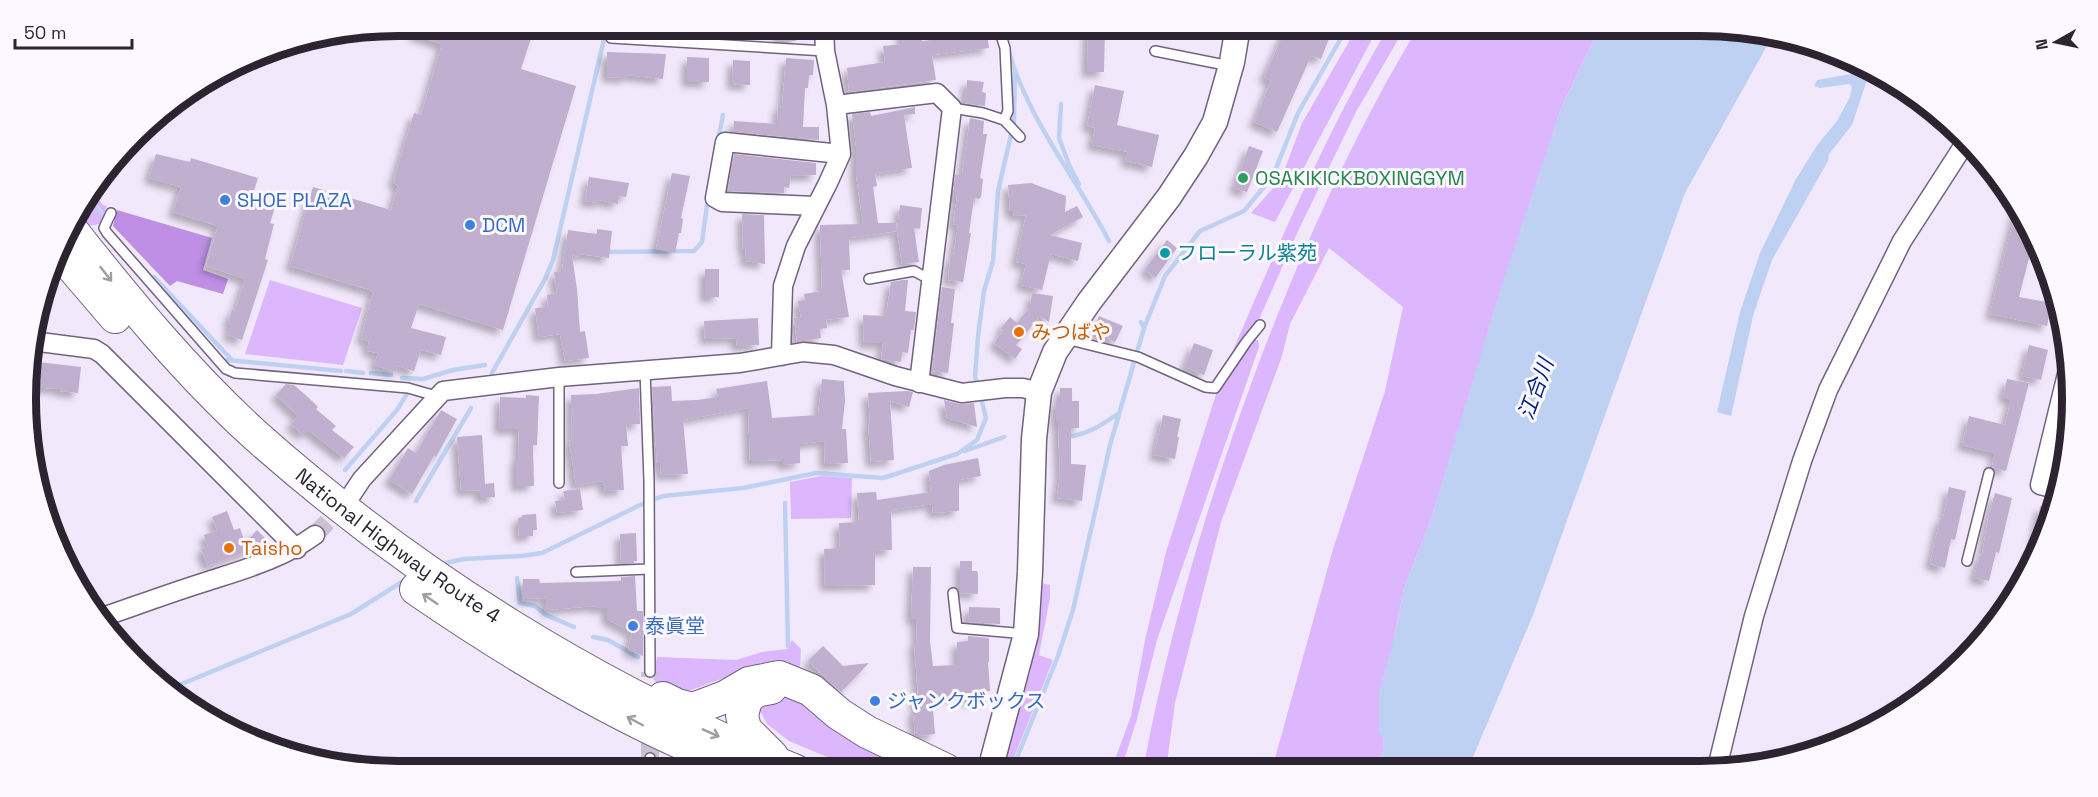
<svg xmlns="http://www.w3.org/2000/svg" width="2098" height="797" font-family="'Space Grotesk','Noto Sans JP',sans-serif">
<defs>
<filter id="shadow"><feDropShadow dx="-5.5" dy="5.5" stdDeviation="3" flood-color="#0004"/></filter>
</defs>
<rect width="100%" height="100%" fill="#f2e8fc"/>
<path fill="#ddb7fd" d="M1358 26H1379L1275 222 1251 213 1281 179 1302 123Z
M1389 26H1406L1356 112 1299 229 1257 324 1231 355C1279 243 1327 131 1389 26Z
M1419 26H1600L1560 111 1430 522 1404 588 1394 638 1383 738 1384 751 1369 769H1272L1333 549 1385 391 1403 307 1329 248 1290 324 1282 356 1221 522 1175 703 1166 770H1143C1169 631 1209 497 1258 365 1303 247 1354 133 1419 26Z
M92 191 103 205 107 206 100 224 88 226 76 211 87 198 102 215 103 212 89 195Z
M270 280 362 308 343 365 245 354Z
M1253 340H1258L1259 347 1157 640 1137 719 1121 770H1111L1131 716 1145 640 1166 552 1217 391Z
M821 476 852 478 851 518 791 519 790 482Z
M1038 582 1050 585V598L1039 655 1053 660 1009 770H1001L1030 673 1038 621Z
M792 640 801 649 800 667 783 663 735 674 683 693 663 689 653 679 657 657 736 660 762 652 787 649Z
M783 696 801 697 908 770H858L789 741 767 724 758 707Z"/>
<path fill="#be8fe4" d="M117 210 212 238 203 270 228 279 223 294 177 281 170 286 113 226Z"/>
<path fill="#bfd1f3" d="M1600 26H1699L1773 35 1685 193 1533 615 1468 769H1369L1384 751 1383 738 1379 733V692L1394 638 1404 588 1430 522 1502 284 1560 111Z
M1857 68 1869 74 1852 125 1829 154 1828 161 1772 260 1753 316 1731 416 1717 412 1740 312 1760 253 1796 179 1818 144 1837 121 1850 97 1852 87 1849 84 1820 88 1814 86 1817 80 1851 74Z"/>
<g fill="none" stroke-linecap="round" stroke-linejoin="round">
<path stroke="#bfd1f3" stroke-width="4.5" d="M1008 48C1027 119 1076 177 1109 241
M1061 104 1059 138 1070 167 1079 184
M718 140 723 115
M88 197 101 214
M606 252 694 251 702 242 708 198
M154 277 232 360
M1144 328 1165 276 1200 231 1244 211 1273 176 1298 113 1348 26
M227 360 341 371
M346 371 363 373
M371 373 391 375
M492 373 545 279 553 260 607 26
M402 378 423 379 453 370 485 365
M978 386 975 377 978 336 984 291 993 261 998 191 1014 122 1015 72
M1066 437C1087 435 1102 425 1119 413
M965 451 1004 437
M345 470 397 410 407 394
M416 501 471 408
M785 503 788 646
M440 564 464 559 521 556 542 553 640 505 663 496 743 488 816 473 883 478 957 454 977 440 986 418 980 394
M517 578 520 603 535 606 546 615 574 627
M593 637 608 640 638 657
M167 690 351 614 405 580
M1012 770 1058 656 1073 610 1110 445 1144 328 1141 322"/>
</g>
<path fill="#c0afce" filter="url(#shadow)" d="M417 26H535L521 69 576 86 503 330 419 304 411 328 446 337 441 355 421 350 414 371 398 366 396 372 374 365 378 353 367 351 369 341 361 339 373 291 290 266 313 187 391 210 398 185 393 183 414 113 421 115 442 44 414 35Z
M779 26H796V41H778Z
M900 26H919L922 41 987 33 989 48 932 55 936 80 849 92 847 68 885 62 883 46 903 44Z
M1088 26H1105L1104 72H1087Z
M1287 26H1334L1321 59 1311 56 1277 132 1254 122 1271 81 1264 77Z
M607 52 666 54 663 79 626 75V78L607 77Z
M687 57 709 58V82H687Z
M786 58 814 60 813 75H809L808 88H805L803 127H819V140L733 132 734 121 777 124 778 106 782 107Z
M733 60 750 61V85L732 84Z
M967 80 984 82 982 92 986 93 985 106 965 103Z
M1095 85 1124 91 1117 125 1159 135 1152 167 1125 161 1128 152 1092 145 1095 128 1087 126Z
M915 107V114L904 115 912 168 875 173 877 186 873 187 878 223H896L897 231 900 205 922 208 920 229 914 228 919 262 902 264 897 231 849 238 850 270H841L849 317 826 320 827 328 820 329 821 338 797 342 794 318 801 317 798 301 805 300 804 294 822 291 820 225 863 224 856 175V146L852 114 870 112 871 116Z
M970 118 984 121 983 134H987L980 178 983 179 981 197 979 199 974 198 969 233H971L963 282 948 280 950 258H953L958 225 953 224 957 197H953L955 175H962Z
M1249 146 1263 151 1247 192 1234 188Z
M156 154 190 162 191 158 258 178 251 200 275 207 270 223 274 224 265 259 268 260 242 340 228 335 231 324 228 323 232 310 235 311 245 279 206 266 218 226 173 212 181 187 149 178Z
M734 154 816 163V175L791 176 789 188 784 187V193L728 191Z
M672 173 690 176 681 218 683 219 681 233H679L675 253 656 249Z
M589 177 629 183 626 197 619 196 618 204 599 200V203L585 201Z
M1031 183 1066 196 1065 212 1077 206 1083 217 1050 235 1082 243 1078 261 1051 254 1042 290 1021 285 1026 264 1016 262 1026 215 1014 216 1013 211H1010L1008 185Z
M2017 206 2023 212 2033 243 2019 297 2052 303 2047 326 1990 314Z
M742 214 764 215 765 264 745 261 746 250H743Z
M597 229 612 231 609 258 579 254V257L572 255 577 289 580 332 585 331 589 358 565 361 560 334 539 337 535 308 548 307 547 295 557 293 554 272 562 271 568 230 597 234Z
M1167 240 1177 248 1155 278 1145 269Z
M705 269H719V297H705Z
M903 280H908L905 311 916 312 914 330H911L908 353 902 352 901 362 881 359 883 343H864L863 315 886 316 891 282Z
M942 287 955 289 951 323H954L948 373 932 371Z
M1032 293 1053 296 1049 322 1040 316 1016 345 1022 349 1015 359 994 343 1003 331 1000 329 1010 317 1017 323 1030 307Z
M1099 316 1123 326 1115 342 1092 331Z
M758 318 759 345 737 346 736 338 705 339 704 321Z
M1194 343 1213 350 1204 375 1185 367Z
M2029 345 2048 350 2041 380 2022 376Z
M29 361 81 367 78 393 60 391 61 389 30 387Z
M822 379 844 381 845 401 842 429H846L848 463 825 464 824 441 800 444V463L783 465V460L750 461 748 408 683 420 688 474 661 475 660 463H657L652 387 671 386 672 401 697 400 718 397 716 389 767 381 772 418 818 415Z
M2007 379 2029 383 2006 471 1992 467 1995 453 1962 445 1969 416 2005 425 2011 399 2003 397Z
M286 384 294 385 310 399 318 407 316 409 336 426 332 430 354 447 344 458 308 430 303 435 291 424 298 416 276 395Z
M639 388 640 424 626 425 628 446H621L624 490 605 491 603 481 576 485 569 441 572 440 571 395 596 394Z
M1060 388H1072V401H1079V428H1071V464L1086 465 1082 501 1057 498 1060 475 1058 423H1056V401H1060Z
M907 391 913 392 909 407 890 401 894 460 871 462 868 423H870L868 393Z
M526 395 539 396 537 445H533L534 486H516V459H518L519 429H499L500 397 526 398Z
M944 400 960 404 974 403 977 427 947 418Z
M441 410 457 419 436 457 434 456 412 494 389 480 408 448 416 453Z
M1163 415 1181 419 1177 437H1179L1175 459 1154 455Z
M482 435 485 484 494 483 495 497 480 498V490L461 491 457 437Z
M2061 445H2063L2061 479 2054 477Z
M978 458 981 476 959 480V511L933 513 932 504 891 510 892 550 875 551V585L825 586 824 549 840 548 839 523 859 522 857 493 876 492 877 500 931 492 929 471 944 465Z
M1949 487 1966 491 1955 540 1951 539 1945 568 1930 564 1940 518 1943 519Z
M580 489 583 510 557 513 555 501 565 500 563 491Z
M1995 493 2012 498 1999 553 1996 552 1989 581 1974 578 1980 554 1982 555 1988 518Z
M2040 506 2054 509 2038 543 2034 542Z
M227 511 234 530 240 528 245 543 257 530 270 543 208 566 201 549 208 546 204 535 217 530 212 517Z
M536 514 537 530H533V536H519L518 518 522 517V515Z
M636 533 637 561H634V563H621L620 534Z
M960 561H972V571H977L978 574V594L960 593Z
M913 567H931L930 641 933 666 957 665V642L968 641V636L989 638V662H988L990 691 984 692 985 700 967 701V695L932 698 935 734 918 736V734H915L913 712 916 711 915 697 918 696 914 642H917L916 619H911Z
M635 576 637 611H643V656L628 650 632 632 607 619V608H595V606L546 610V598L523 599V579H539L540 583 621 581V577Z
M969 607 1000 608V624L968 622Z
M823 646 843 666 869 663 841 692 808 661Z"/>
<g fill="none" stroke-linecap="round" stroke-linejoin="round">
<path stroke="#cac1d3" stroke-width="18" stroke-dasharray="18 9" stroke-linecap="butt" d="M315 535 347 501
M650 758V672"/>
<g stroke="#71627e" stroke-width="12">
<path id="lane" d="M998 26 1005 48 1008 111 1004 120
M611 38 825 51
M1155 51 1230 66
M952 108 983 113 1004 120 1020 137
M111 213 104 228 107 233 226 369 235 373 408 388 436 396
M869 279 914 271 931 280
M1066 339 1138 357 1205 387 1215 388 1247 341 1260 325
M645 370 649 480 650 672
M559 377V483
M1967 561 1989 473
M576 572 649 569
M953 593 957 628 1026 634
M650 758V771"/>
</g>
<g stroke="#71627e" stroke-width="21">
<path id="street" d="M836 105 937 93 952 108 919 383
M816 206 722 202 715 198 725 142 841 154
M32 341 94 349 102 354 297 549
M781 356 783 286 796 246 828 183 841 154 836 105 825 51 824 26
M2060 490 2040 485 2068 370
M350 497 362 479 443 391 559 377 740 363 803 352 834 355 895 376 962 393 1005 388H1023L1039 392
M100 618C135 606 170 593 205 582 245 569 282 559 315 535
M1717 768 1754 616 1802 461 1828 390 1902 241 1964 145"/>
</g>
<g stroke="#71627e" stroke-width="27">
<path id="secondary" d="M990 770 1026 634 1030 572 1034 439 1039 392 1055 352 1089 302 1169 197 1196 156 1215 122 1232 62 1238 26"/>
</g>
<g stroke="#71627e" stroke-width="34">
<g id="highway">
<path id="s1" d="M70 228C127 300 186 372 254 434 413 576 598 690 796 771"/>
<path d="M61 254 115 317"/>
<path d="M416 589C509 653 605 711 709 755"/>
<path d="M771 688 755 691 746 700 742 715 745 729 772 756"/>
<path d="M663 698 677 705 693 709 725 697 749 683 779 677 811 690 839 714 867 732 946 770"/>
</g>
</g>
<use href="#lane" stroke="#fff" stroke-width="9"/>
<use href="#street" stroke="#fff" stroke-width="18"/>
<use href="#secondary" stroke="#fff" stroke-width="24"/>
<use href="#highway" stroke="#fff" stroke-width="32"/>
</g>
<defs><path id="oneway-shaft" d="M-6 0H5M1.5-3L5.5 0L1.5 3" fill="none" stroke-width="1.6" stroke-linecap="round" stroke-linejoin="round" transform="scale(1.5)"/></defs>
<g stroke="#a09da2">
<use href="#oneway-shaft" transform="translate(106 274) rotate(52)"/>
<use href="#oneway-shaft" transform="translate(430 599) rotate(-146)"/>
<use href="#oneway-shaft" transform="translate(635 721) rotate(-152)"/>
<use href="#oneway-shaft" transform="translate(711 733) rotate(24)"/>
</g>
<circle fill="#2e9e5b" stroke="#fcf8ff" stroke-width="2" cx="1243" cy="178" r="6"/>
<g fill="#3f7fe0" stroke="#fcf8ff" stroke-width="2">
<circle cx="225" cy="200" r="6"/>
<circle cx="470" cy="225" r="6"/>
<circle cx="633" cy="626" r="6"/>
<circle cx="875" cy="701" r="6"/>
</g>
<circle fill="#0f9aa8" stroke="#fcf8ff" stroke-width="2" cx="1165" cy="253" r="6"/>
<g fill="#e8710a" stroke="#fcf8ff" stroke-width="2">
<circle cx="1019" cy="332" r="6"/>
<circle cx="229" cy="548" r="6"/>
</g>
<g text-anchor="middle" stroke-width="6" stroke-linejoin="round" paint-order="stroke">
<g font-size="20" fill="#27864d" stroke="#fcf8ff" text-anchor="start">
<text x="1255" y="185">OSAKIKICKBOXINGGYM</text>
</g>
<g font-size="20" fill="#366cbe" stroke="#fcf8ff" text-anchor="start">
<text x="237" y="207">SHOE PLAZA</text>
<text x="482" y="232">DCM</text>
<text x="645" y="633">泰眞堂</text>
<text x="887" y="708">ジャンクボックス</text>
</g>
<g font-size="20" fill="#0d838f" stroke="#fcf8ff" text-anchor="start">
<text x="1177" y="260">フローラル紫苑</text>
</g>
<g font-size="20" fill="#c56008" stroke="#fcf8ff" text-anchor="start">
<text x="1031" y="339">みつばや</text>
<text x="241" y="555">Taisho</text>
</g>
<g font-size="20" fill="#2c2531" stroke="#fcf8ff">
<text dy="7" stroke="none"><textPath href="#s1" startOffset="459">National Highway Route 4</textPath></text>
</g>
<g font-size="21" font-style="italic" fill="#00227f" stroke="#fcf8ff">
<text transform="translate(1536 389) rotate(-70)" y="7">江合川</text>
</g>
</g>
<path d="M0 0H2098V797H0ZM398 36H1700A362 362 0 0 1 2062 398V399A362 362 0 0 1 1700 761H398A362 362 0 0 1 36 399V398A362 362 0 0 1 398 36Z" fill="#fcf8ff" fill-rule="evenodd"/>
<path fill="none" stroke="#2c2531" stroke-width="8" d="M398 36H1700A362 362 0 0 1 2062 398V399A362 362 0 0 1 1700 761H398A362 362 0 0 1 36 399V398A362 362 0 0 1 398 36Z"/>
<g transform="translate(2056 42) rotate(261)" stroke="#fcf8ff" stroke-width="4.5" paint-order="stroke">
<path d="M0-4.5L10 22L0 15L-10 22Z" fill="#2c2531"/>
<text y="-9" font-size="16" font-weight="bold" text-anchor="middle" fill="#2c2531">N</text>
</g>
<path d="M15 39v9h117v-9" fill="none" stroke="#2c2531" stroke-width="3"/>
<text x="24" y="39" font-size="18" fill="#2c2531" stroke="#fcf8ff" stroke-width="4.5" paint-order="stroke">50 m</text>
</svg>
